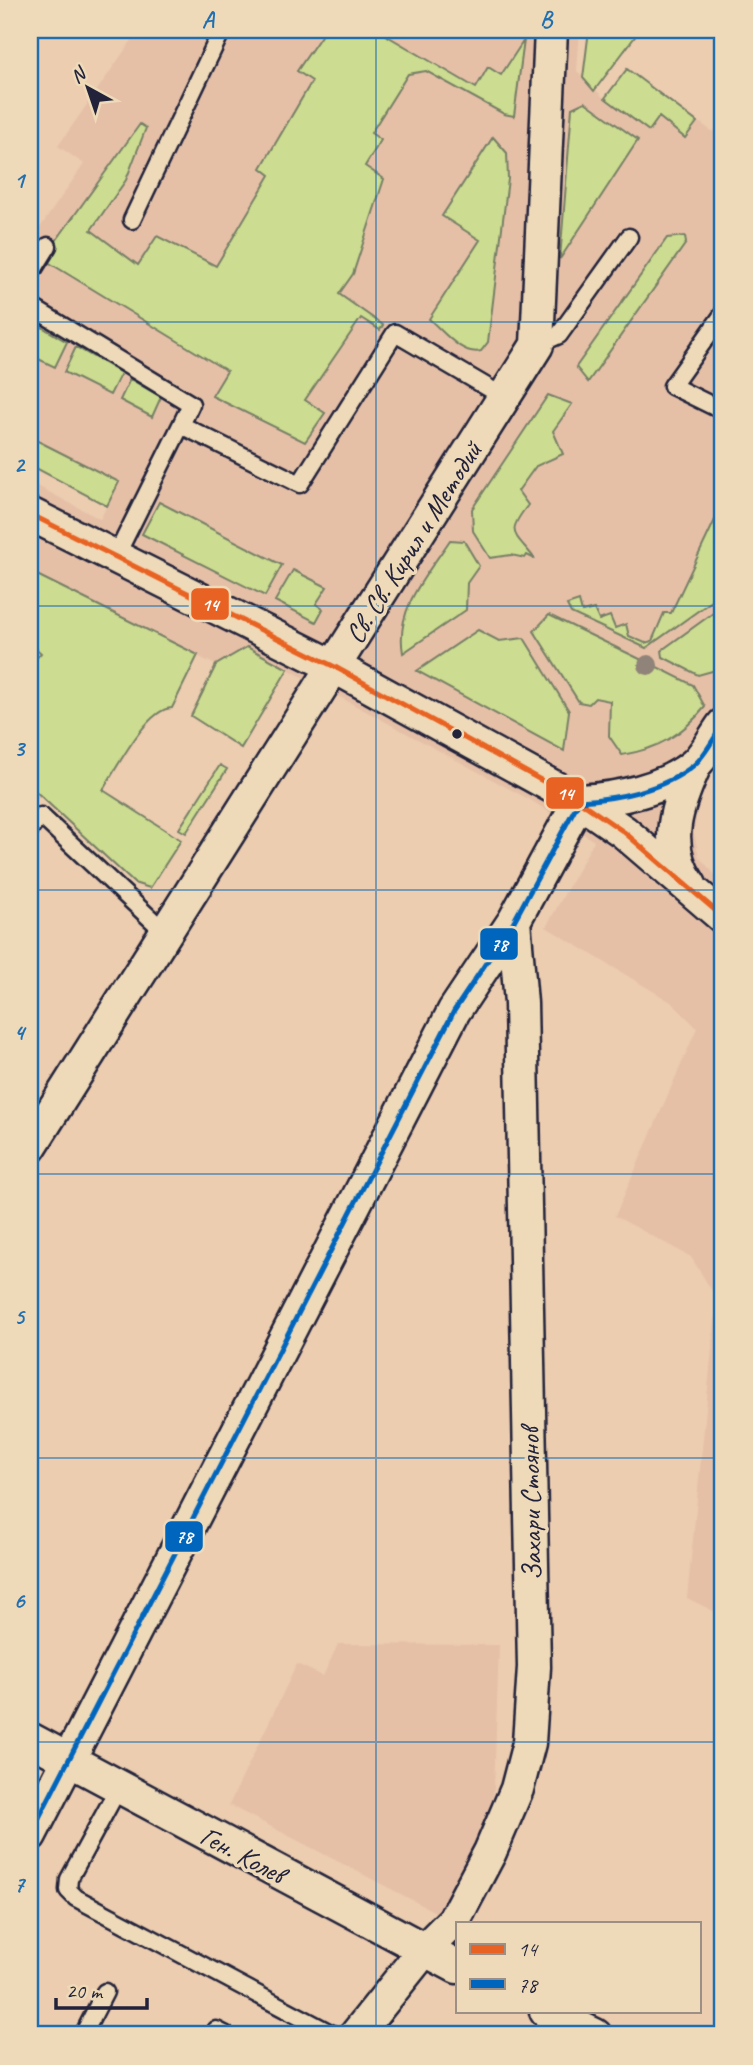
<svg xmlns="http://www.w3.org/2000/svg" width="753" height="2065" font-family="Caveat,sans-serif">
<rect width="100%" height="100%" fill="#eccdb0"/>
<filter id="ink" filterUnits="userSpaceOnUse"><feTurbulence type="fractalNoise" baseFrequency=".0143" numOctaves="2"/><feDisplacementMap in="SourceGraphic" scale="14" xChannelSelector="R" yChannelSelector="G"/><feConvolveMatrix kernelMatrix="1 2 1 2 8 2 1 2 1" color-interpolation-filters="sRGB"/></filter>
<g filter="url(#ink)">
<path fill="#e5c0a7" d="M139 30H580L577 71 604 98 627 69 713 132 723 117V751L699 799 694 833 699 857 723 883 699 916 723 937V1616L687 1598 717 1299 691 1257 615 1216 697 1028 671 1002 546 927 594 841 532 801 247 647 216 665 197 656 172 708 160 710 149 720 103 790 181 840 150 888 134 883 40 796 30 807V482L100 519 107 506 30 465V242L84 164 58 146Z
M338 1644 499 1645 494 1791 488 1818 476 1847 441 1915 229 1805 297 1664 323 1676Z"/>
<path fill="#ccdc90" stroke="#777f66" stroke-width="2" d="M325 30H377L476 88 488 67 501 75 524 40 514 116 504 114 426 71 408 74 371 133 381 140 365 166 384 179 353 274 339 294 383 325 380 330 361 318 305 400 325 413 305 442 212 396 227 371 43 259 140 124 146 128 126 180 91 230 138 265 157 236 216 266 270 175 261 168 312 81 297 71Z
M589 30H640L594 91 583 78Z
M627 69 697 122 685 138 659 117 649 131 605 98Z
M585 102 638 140 560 259 572 108Z
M493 137 507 153 508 179 488 342 481 351C462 356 443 331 429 319L480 240 442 216Z
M685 236 686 243 588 382 576 367 667 238Z
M30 320 67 342 55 367 30 355Z
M76 347 121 373 110 395 64 372Z
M130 379 161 397 152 417 120 400Z
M548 395 572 404 553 431 563 454 536 466 518 491 528 505C505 534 514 532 535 559L527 555 525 558 511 555 490 558 473 531 472 509Z
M30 437 119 482 107 506 30 465Z
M159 502 282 565 265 596 142 534Z
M723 503V593L646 648 571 613 567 605 579 601 582 612 594 609 599 620 610 616 615 628 626 624 629 636 645 643 652 641 664 613H671Z
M450 540 464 541 479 566 467 583 466 610 403 653C395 608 427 575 450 540Z
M293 570 327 587 316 604 323 609 316 622 275 601Z
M31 572 198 655 172 708C147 708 116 769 103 790L181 840 150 888 134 883 30 786V665L41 653 30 643Z
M723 606V668L698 675 663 657 662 650Z
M549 615 644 661 647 659 655 666 693 685 705 707C682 735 658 749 622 755L609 736 610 701 595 698 589 704 579 702 534 631Z
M478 630 499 641 524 638 569 711 564 751 417 671Z
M247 647 288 669 241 748 191 716 216 665Z
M220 765 227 769 186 833 179 829Z"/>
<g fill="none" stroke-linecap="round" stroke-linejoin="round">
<g stroke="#22223b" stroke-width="21">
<path id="lane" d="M132 220 222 30
M30 275 48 246
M30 306 191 404 181 425 300 484 395 333 504 397
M723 314 672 386 723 411
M537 345 559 335 629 237
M115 558 181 425
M30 829 41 816 167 934
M119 1787 69 1879 68 1890 76 1898 334 2035
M83 2035 105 1992
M212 2035 216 2030 226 2035"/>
</g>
<g stroke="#22223b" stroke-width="37">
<path id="street" d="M30 514 335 667 579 801 624 832 723 917
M690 885C661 845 677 805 695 765
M30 1147 537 345 551 30
M30 1739 457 1967
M30 1835 454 1011 514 921 579 801C616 799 664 790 694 765 705 756 714 737 723 725
M546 2011 595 2035
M356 2035 424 1950 454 1920 490 1852 517 1789 529 1743 534 1667 521 1003 514 921"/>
</g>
<use href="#lane" stroke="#eedab8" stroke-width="16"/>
<use href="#street" stroke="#eedab8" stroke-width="32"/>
<g stroke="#eedab8" stroke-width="10">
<path id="bus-1" d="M30 514 335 667 579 801 624 832 723 917"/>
</g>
<g stroke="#eedab8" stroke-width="10">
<path id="bus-2" d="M30 1835 454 1011 514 921 579 801C616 799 664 790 694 765 705 756 714 737 723 725"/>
</g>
<use href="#bus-1" stroke="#e86223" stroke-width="5"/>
<use href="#bus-2" stroke="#0065bd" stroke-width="5"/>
</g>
<circle fill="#908379" cx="648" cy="665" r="10"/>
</g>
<path fill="none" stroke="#1f6fb2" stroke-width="2" stroke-opacity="0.55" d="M376 30V2035M30 322H723M30 606H723M30 890H723M30 1174H723M30 1458H723M30 1742H723"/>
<circle fill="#22223b" stroke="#eedab8" stroke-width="2.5" cx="457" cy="734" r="6"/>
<g text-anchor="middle" stroke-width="7" stroke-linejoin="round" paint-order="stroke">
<g font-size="28" fill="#22223b" stroke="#eedab8">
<text transform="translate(413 542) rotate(-58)" y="10">Св. Св. Кирил и Методий</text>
<text transform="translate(530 1504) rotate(-91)" y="10">Захари Стоянов</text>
<text transform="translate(243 1854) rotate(28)" y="10">Ген. Колев</text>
</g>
</g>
<g stroke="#eedab8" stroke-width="2.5">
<rect x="190" y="587" width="40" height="34" rx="7" fill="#e86223"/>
<rect x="545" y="776" width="40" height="34" rx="7" fill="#e86223"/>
<rect x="479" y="927" width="40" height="34" rx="7" fill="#0065bd"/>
<rect x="164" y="1520" width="40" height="33" rx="7" fill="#0065bd"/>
</g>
<g font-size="19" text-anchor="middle" font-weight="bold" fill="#fff">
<text x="210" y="611">14</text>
<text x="565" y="800">14</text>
<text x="499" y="951">78</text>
<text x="184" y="1543">78</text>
</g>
<rect width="753" height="2065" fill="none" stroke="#eedab8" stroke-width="77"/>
<rect x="456" y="1922" width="245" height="91" fill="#eedab8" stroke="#9c9086" stroke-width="2"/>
<rect x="470" y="1944" width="35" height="10" fill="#e86223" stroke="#9c9086" stroke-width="2"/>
<text x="518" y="1956" font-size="21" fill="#22223b">14</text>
<rect x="470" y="1979" width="35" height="10" fill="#0065bd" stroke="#9c9086" stroke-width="2"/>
<text x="518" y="1992" font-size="21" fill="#22223b">78</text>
<g transform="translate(88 88) rotate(320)" stroke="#eedab8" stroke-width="5" paint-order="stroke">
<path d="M0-5L12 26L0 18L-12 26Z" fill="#22223b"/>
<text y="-10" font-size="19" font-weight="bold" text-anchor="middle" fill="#22223b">N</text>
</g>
<path d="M56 1998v10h91v-10" fill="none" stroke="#22223b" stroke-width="3.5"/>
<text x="66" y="1998" font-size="21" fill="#22223b" stroke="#eedab8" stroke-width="5" paint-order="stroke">20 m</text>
<rect x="38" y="38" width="676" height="1988" fill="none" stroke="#1f6fb2" stroke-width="2.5"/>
<g font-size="23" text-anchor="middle" font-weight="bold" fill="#1f6fb2">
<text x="208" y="27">A</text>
<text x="546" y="27">B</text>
<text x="19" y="188">1</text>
<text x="19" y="472">2</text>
<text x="19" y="756">3</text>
<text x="19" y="1040">4</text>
<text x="19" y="1324">5</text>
<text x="19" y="1608">6</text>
<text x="19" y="1892">7</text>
</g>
</svg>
